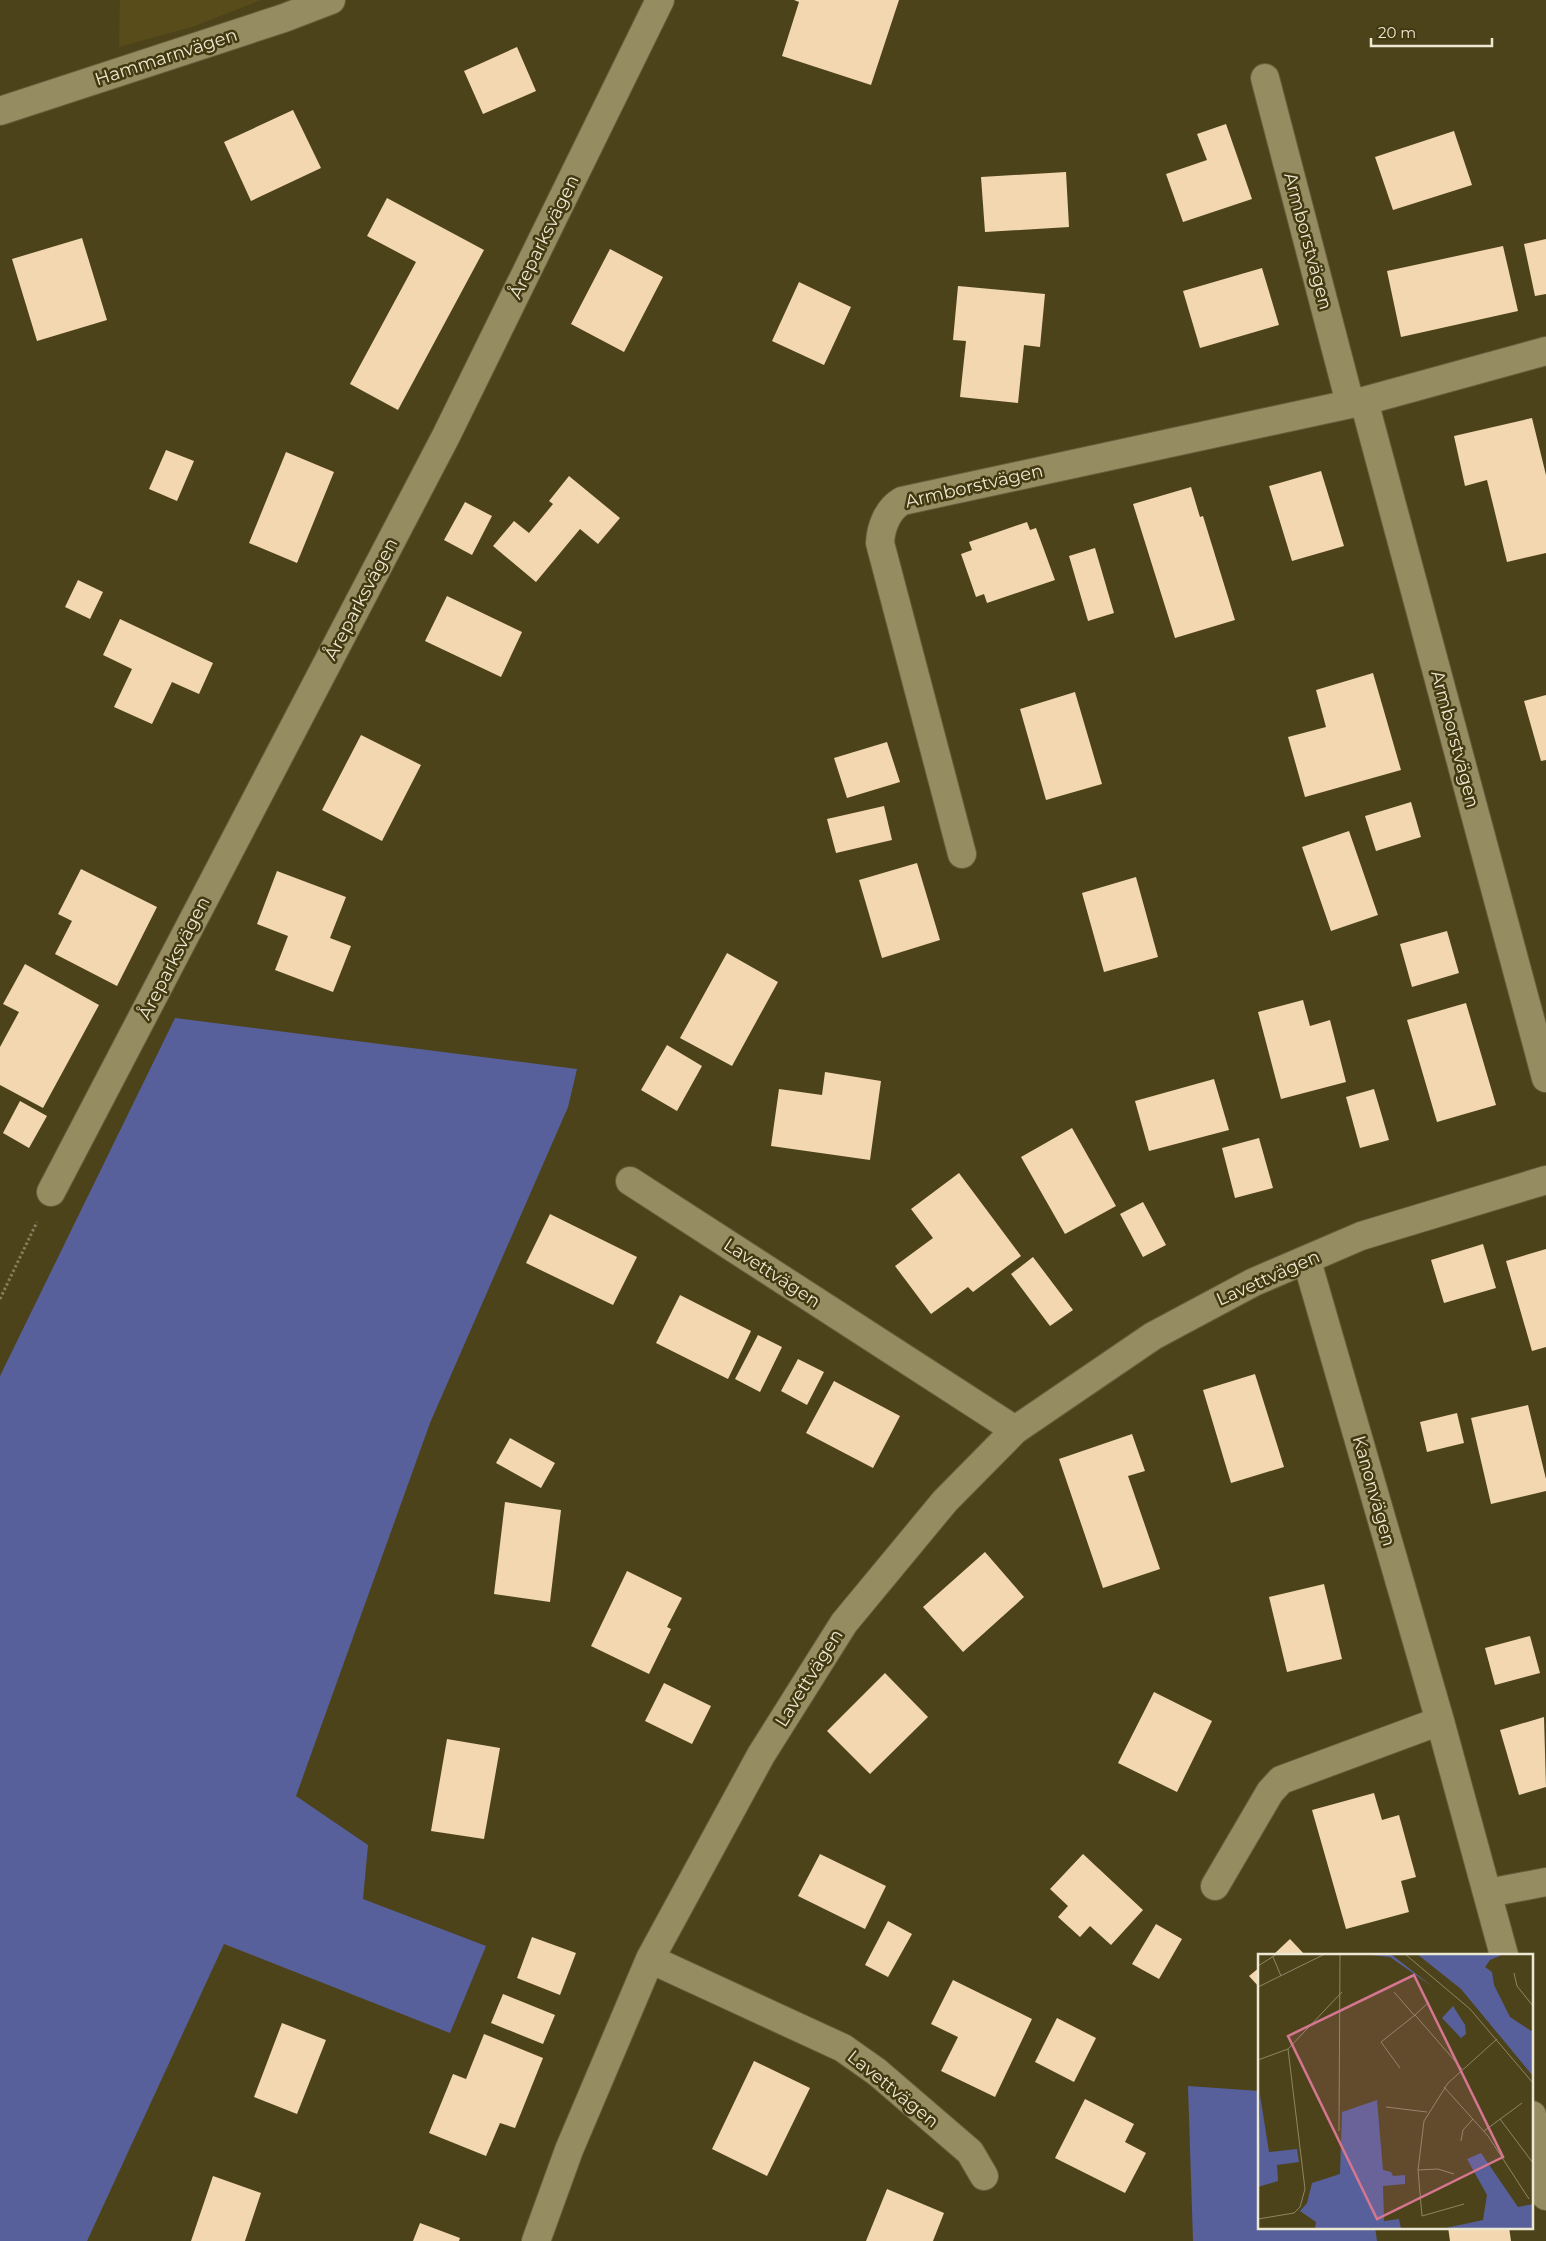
<svg xmlns="http://www.w3.org/2000/svg" width="1546" height="2241" font-family="Montserrat,sans-serif">
<rect width="100%" height="100%" fill="#4d431b"/>
<path fill="#584c1b" d="M120 0H261L195 26 119 47Z"/>
<path fill="#57609a" d="M175 1018 577 1069 568 1107 430 1423 296 1796 368 1845 363 1899 486 1946 450 2033 224 1944 87 2241H0V1376Z
M1188 2086 1260 2091V2227H1375L1377 2241H1193Z"/>
<path fill="#f2d7b0" d="M794 0H899L871 85 782 56 799 2Z
M517 47 536 91 483 114 464 71Z
M293 110 321 168 251 201 224 142Z
M1226 124 1252 199 1183 222 1166 174 1207 160 1197 134Z
M1454 131 1472 185 1393 210 1375 157Z
M1066 172 1069 227 985 232 981 177Z
M387 198 484 250 398 410 350 384 416 262 367 236Z
M82 238 107 320 37 341 12 259Z
M1546 239V294L1535 296 1524 244Z
M1503 246 1518 311 1401 337 1387 271Z
M610 249 663 277 624 352 571 324Z
M1262 268 1279 325 1200 348 1183 291Z
M799 282 851 307 824 365 772 341Z
M958 286 1045 294 1040 347 1024 345 1018 403 960 397 966 341 953 340Z
M1532 418 1546 475V553L1507 562 1487 480 1465 486 1454 436Z
M166 450 194 461 177 501 149 489Z
M286 452 334 472 297 563 249 543Z
M1321 471 1344 546 1292 561 1269 486Z
M569 476 620 518 598 544 580 529 536 582 493 546 514 521 529 533 553 504 549 501Z
M1191 487 1200 517 1203 516 1235 620 1175 638 1133 504Z
M465 502 492 516 472 555 444 540Z
M1027 522 1030 530 1036 528 1055 580 987 603 984 594 976 597 961 554 972 550 969 542Z
M1095 548 1114 613 1088 621 1069 556Z
M78 580 103 592 90 619 65 607Z
M447 596 522 632 501 677 425 641Z
M120 619 213 663 199 694 172 682 152 724 114 707 132 669 103 655Z
M1373 673 1401 770 1305 797 1288 737 1326 727 1316 690Z
M1075 692 1102 784 1046 800 1020 709Z
M1546 695V760L1541 761 1524 701Z
M361 735 421 765 382 841 322 810Z
M887 742 900 782 847 798 834 758Z
M1411 802 1421 837 1376 851 1365 816Z
M884 806 892 840 836 853 827 819Z
M1349 831 1378 915 1331 931 1302 847Z
M917 863 940 940 882 958 859 880Z
M81 869 157 907 117 986 55 954 72 921 58 914Z
M277 871 346 897 330 938 351 946 333 992 275 970 288 936 257 924Z
M1136 877 1158 957 1104 972 1082 893Z
M1447 931 1459 973 1412 987 1400 944Z
M727 953 778 982 732 1066 680 1038Z
M25 964 99 1005 43 1108 0 1085V1047L19 1012 3 1004Z
M1303 1000 1310 1026 1330 1020 1346 1082 1281 1099 1258 1012Z
M1466 1003 1496 1105 1437 1122 1407 1020Z
M667 1045 702 1066 677 1111 641 1090Z
M825 1072 881 1081 870 1160 771 1146 779 1089 822 1095Z
M1214 1079 1229 1130 1149 1151 1135 1101Z
M1374 1089 1389 1140 1360 1148 1346 1097Z
M20 1101 47 1116 29 1148 3 1133Z
M1072 1128 1116 1206 1065 1234 1021 1157Z
M1259 1138 1273 1188 1235 1198 1222 1148Z
M959 1173 1021 1256 973 1292 968 1287 931 1314 895 1266 933 1238 911 1209Z
M1143 1202 1166 1245 1143 1257 1120 1214Z
M550 1214 637 1257 613 1305 526 1263Z
M1483 1244 1496 1288 1444 1303 1431 1260Z
M1546 1249V1347L1532 1351 1506 1261Z
M1033 1257 1073 1310 1050 1326 1011 1274Z
M680 1295 751 1331 728 1379 656 1343Z
M758 1335 782 1347 760 1392 735 1379Z
M798 1359 824 1372 807 1405 781 1391Z
M1255 1374 1284 1467 1231 1483 1203 1390Z
M834 1381 900 1416 873 1468 806 1433Z
M1528 1405 1546 1479V1491L1491 1504 1471 1418Z
M1457 1413 1464 1443 1427 1452 1420 1422Z
M1132 1434 1145 1471 1128 1476 1160 1569 1103 1588 1059 1459Z
M510 1438 555 1463 541 1488 496 1463Z
M505 1502 561 1510 550 1602 494 1594Z
M985 1552 1024 1597 963 1652 923 1607Z
M627 1571 682 1598 667 1627 671 1629 649 1674 591 1646Z
M1324 1584 1342 1659 1287 1672 1269 1597Z
M1530 1636 1540 1673 1495 1685 1485 1648Z
M885 1673 928 1717 870 1774 827 1731Z
M664 1683 711 1706 692 1744 645 1721Z
M1154 1692 1212 1721 1177 1792 1118 1763Z
M1544 1717 1546 1787 1519 1795 1500 1730Z
M447 1739 500 1748 484 1839 431 1831Z
M1374 1793 1382 1820 1399 1815 1416 1877 1401 1881 1409 1912 1346 1929 1312 1810Z
M820 1854 886 1886 865 1929 798 1896Z
M1083 1854 1143 1910 1111 1945 1090 1926 1080 1937 1058 1917 1068 1906 1050 1889Z
M888 1921 912 1934 888 1977 865 1965Z
M1156 1924 1182 1939 1159 1979 1132 1964Z
M532 1937 576 1953 560 1995 517 1978Z
M1290 1939 1305 1955H1273Z
M1260 1967V1988L1249 1976Z
M953 1980 1032 2019 995 2097 941 2071 958 2037 931 2024Z
M503 1994 555 2015 543 2044 491 2023Z
M1057 2018 1096 2038 1074 2082 1035 2062Z
M282 2023 326 2040 297 2114 254 2097Z
M484 2034 543 2058 515 2128 500 2123 486 2156 429 2133 453 2074 466 2079Z
M754 2061 810 2088 767 2176 712 2149Z
M1085 2099 1134 2124 1125 2142 1146 2153 1125 2193 1055 2158Z
M213 2176 261 2193 245 2241H191Z
M887 2189 944 2213 933 2241H866Z
M420 2223 460 2238 459 2241H413Z
M1448 2227H1509L1511 2241H1450Z"/>
<g fill="none" stroke-linecap="round" stroke-linejoin="round">
<g stroke="#675e3b" stroke-width="30">
<path id="street" d="M1265 78 1350 403
M0 111 284 18 331 0
M1364 401 1546 351
M962 854 880 543C881 526 888 509 902 501L1364 401 1546 1078
M630 1181 1015 1430
M51 1192 446 436 660 0
M1307 1261 1440 1721 1504 1955
M1215 1886 1270 1792 1281 1780 1440 1721
M1488 1893 1546 1882
M1532 2115 1546 2196
M984 2176 970 2152 877 2072 843 2048 650 1959 761 1755 844 1623 945 1501 1015 1430 1153 1336 1254 1282 1361 1236 1546 1180
M536 2241 569 2150 650 1959"/>
</g>
<path stroke="#867e5c" stroke-width="3" stroke-dasharray="2.5 2.5" stroke-linecap="butt" d="M0 1299 37 1222"/>
<use href="#street" stroke="#968c62" stroke-width="28"/>
</g>
<g text-anchor="middle" stroke-width="5" stroke-linejoin="round" paint-order="stroke">
<g font-size="18" fill="#ede8d2" stroke="#423910">
<text transform="translate(166 57) rotate(-18)" y="6">Hammarnvägen</text>
<text transform="translate(544 237) rotate(-64)" y="6">Åreparksvägen</text>
<text transform="translate(1308 241) rotate(75)" y="6">Armborstvägen</text>
<text transform="translate(974 486) rotate(-13)" y="6">Armborstvägen</text>
<text transform="translate(361 599) rotate(-62)" y="6">Åreparksvägen</text>
<text transform="translate(1455 739) rotate(75)" y="6">Armborstvägen</text>
<text transform="translate(174 958) rotate(-63)" y="6">Åreparksvägen</text>
<text transform="translate(772 1273) rotate(33)" y="6">Lavettvägen</text>
<text transform="translate(1268 1278) rotate(-24)" y="6">Lavettvägen</text>
<text transform="translate(1374 1491) rotate(74)" y="6">Kanonvägen</text>
<text transform="translate(809 1678) rotate(-58)" y="6">Lavettvägen</text>
<text transform="translate(893 2089) rotate(39)" y="6">Lavettvägen</text>
</g>
</g>
<g transform="translate(1258 1954)">
<rect width="275" height="275" fill="#4d431b"/>
<path d="M103 0 134 1 175 33 132 3ZM159 0H246L232 6 227 13 234 18 236 31 252 63 275 78V122L203 35ZM195 52 207 71 208 80 203 84 184 64ZM2 141 11 198 39 195 41 208 19 211 20 227 0 233ZM119 146 125 216 133 218 135 222 147 221V230L125 232 126 267 141 265 143 275H57L58 268 42 257 49 249 54 229 82 220 84 158ZM223 199 260 253 275 250V275H183L225 266 229 241 209 205Z" fill="#57609a"/>
<path fill="none" stroke="#8d8564" stroke-width="1" d="M147 0 212 55 275 129M15 3 23 22M0 12 19 0M256 19 259 32 275 52M0 33 67 0M136 38 156 61M157 61 171 48M30 95 84 38M0 106 30 95 47 235 42 253 36 259 0 265M142 114 123 88 157 61 204 115M186 133 230 182 271 245M128 153 169 158M242 165 275 209M81 177 82 0M226 177 264 149M203 187 205 176 215 165M160 216 164 262 206 250M196 220 180 215 160 216 166 167 190 129 239 85"/>
<path fill="#d57691" fill-opacity="0.15" stroke="#d57691" stroke-width="2.5" d="M156 21 245 203 119 265 30 82Z"/>
<rect width="275" height="275" fill="none" stroke="#ede8d2" stroke-width="2.5"/>
</g>
<path d="M1371 38v8h121v-8" fill="none" stroke="#ede8d2" stroke-width="2.5"/>
<text x="1378" y="38" font-size="15" fill="#ede8d2" stroke="#423910" stroke-width="4" paint-order="stroke">20 m</text>
</svg>
